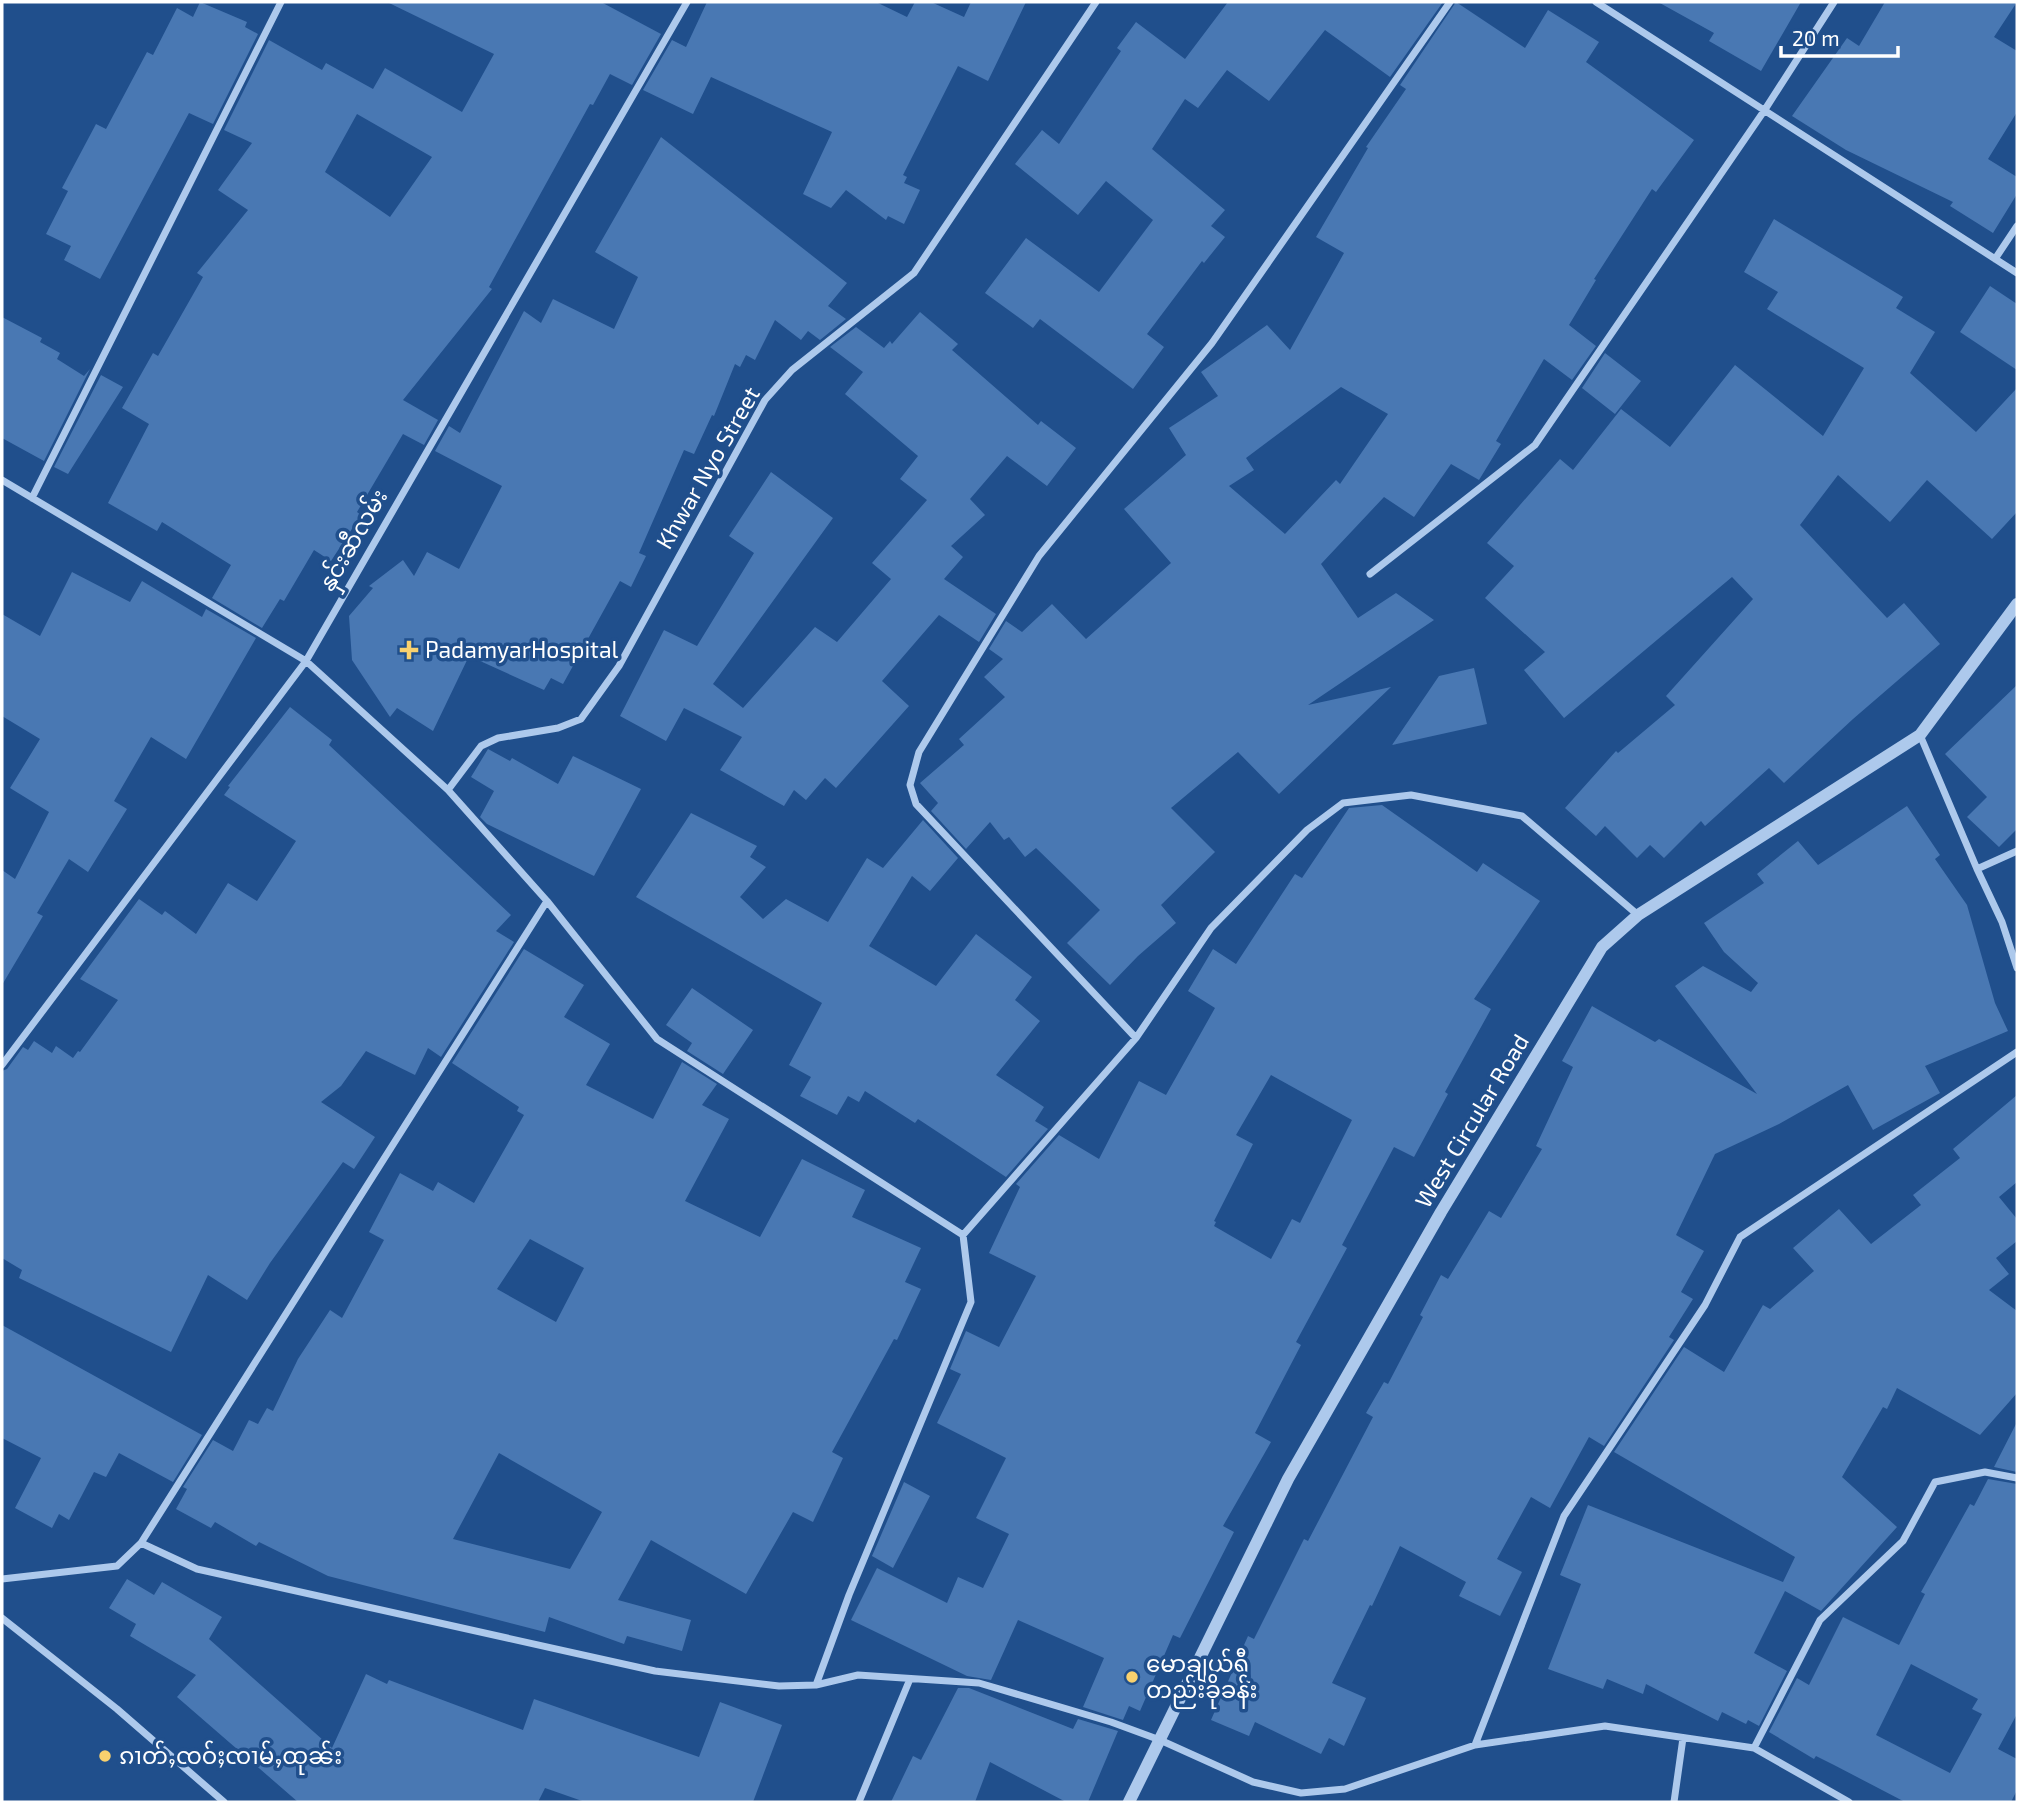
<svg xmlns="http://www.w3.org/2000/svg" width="2019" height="1804" font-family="'Exo 2','Noto Sans Myanmar',sans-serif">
<rect width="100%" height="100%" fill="#204f8c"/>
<path fill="#4978b3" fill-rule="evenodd" d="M200 2 247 22 245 27 258 34 213 124 189 113 100 279 64 260 71 246 46 234 68 191 62 188 96 124 106 129 147 52 153 55 177 8 193 17Z
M387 2H601L661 34 632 85 610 74 593 105 590 104 489 287 492 289 403 400 438 420 424 445 403 434 357 512 361 515 331 561 314 550 284 601 280 599 262 628 212 598 231 565 162 522 157 531 108 503 149 424 122 408 153 353 158 356 203 277 197 273 248 210 218 190 252 143 224 130 269 40 322 70 326 63 373 89 385 68 462 112 494 54ZM357 114 432 157 390 217 325 172Z
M707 2H876L907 17 915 2H931L964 17 971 2H1026L988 81 958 66 903 175 907 177 904 183 920 190 904 224 888 216 886 220 846 190 831 208 803 194 832 132 711 77 693 114 643 90 672 40 686 47Z
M1228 2H1443L1390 77 1325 30 1269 101 1227 70 1198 108 1185 99 1152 149 1225 210 1211 226 1225 237 1204 263 1202 261 1147 334 1164 347 1133 389 1040 319 1033 328 985 293 1026 238 1099 292 1153 220 1106 181 1078 215 1015 164 1042 130 1059 144 1121 51 1117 48 1136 22 1185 59Z
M1456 2 1525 48 1548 10 1599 42 1586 62 1694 140 1656 192 1652 189 1594 279 1596 280 1569 325 1596 346 1572 380 1544 359 1496 441 1501 444 1479 480 1451 464 1414 517 1384 497 1321 564 1358 618 1396 593 1434 620 1308 705 1391 687 1279 794 1238 752 1171 808 1215 852 1161 905 1176 923 1138 956 1110 985 1067 943 1100 910 1036 848 1025 857 1009 837 1004 840 990 822 966 849 931 811 938 803 920 783 964 745 959 739 1005 697 984 677 1003 659 989 649 1006 621 1022 632 1052 604 1086 639 1171 563 1124 509 1186 455 1169 428 1218 396 1201 372 1267 325 1290 350 1344 253 1316 237 1368 148 1366 147 1406 89 1400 85ZM1341 387 1388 414 1340 484 1336 480 1285 534 1229 486 1254 470 1246 458Z
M1658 2H1801L1761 71 1709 41 1714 33Z
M1885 2H2017L1994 37 2017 51V112L1988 159 2017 177V194L1993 233 1950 206 1953 202 1846 150 1792 116 1847 38 1859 46Z
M661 137 847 283 828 306 846 319 820 340 808 331 801 340 775 320 755 360 746 355 740 367 735 364 714 416 712 415 694 454 684 450 639 553 646 556 631 587 620 581 563 684 551 678 544 690 469 656 433 731 397 708 390 717 352 660 349 616 373 588 369 586 403 560 414 576 427 552 459 569 502 486 435 451 449 426 460 433 524 311 541 323 553 299 614 329 638 277 595 252Z
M1774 219 1903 297 1896 308 1935 332 1910 373 1976 432 2017 388V512L1992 539 1927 480 1890 522 1838 475 1800 525 1887 618 1904 603 1940 644 1853 719 1784 783 1769 768 1705 826 1701 821 1664 858 1650 845 1637 858 1605 826 1596 836 1565 808 1616 751 1618 753 1675 705 1666 696 1753 599 1732 577 1564 718 1524 670 1545 652 1485 598 1514 566 1487 543 1560 459 1573 470 1621 409 1670 447 1735 365 1823 436 1864 368 1767 309 1778 292 1744 272Z
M1990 286 2017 304V370L1960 332Z
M920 312 958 344 952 350 1038 425 1041 421 1076 448 1047 486 1007 456 970 499 985 515 951 546 963 557 944 579 996 614 979 642 939 615 882 681 909 706 836 788 825 778 806 800 794 790 784 806 720 770 742 737 684 708 666 741 620 716 664 630 697 646 754 553 729 536 771 472 833 518 713 684 743 708 815 627 837 642 891 579 872 563 927 500 900 479 918 456 845 394 863 372 830 347 856 327 884 348 890 341 892 344Z
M2 317 42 338 40 342 60 353 57 359 84 376 90 369 44 461 2 438Z
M1605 353 1641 381 1615 414 1582 388Z
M101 375 123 387 68 474 54 467Z
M72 572 130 602 142 581 202 617 206 609 256 638 186 759 151 737 114 801 127 809 88 872 69 859 37 913 43 916 2 985V870L15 879 49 812 10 788 40 739 2 716V614L40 636Z
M1474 668 1487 724 1392 745 1439 676Z
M2017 685V829L1999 847 1967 817 1987 797 1945 754Z
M290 707 332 740 329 745 511 915 496 931 514 942 441 1057 428 1048 415 1075 366 1051 341 1086 321 1102 375 1137 354 1169 343 1162 270 1263 247 1300 208 1275 171 1352 19 1278 22 1270 2 1258V1071L7 1069 23 1047 28 1050 34 1041 52 1053 56 1046 73 1058 78 1051 80 1052 118 1000 80 979 139 899 162 915 165 911 196 934 228 883 257 901 296 841 224 795 230 787 228 786Z
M488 749 510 761 512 758 558 784 573 756 641 789 594 876 487 824 480 817 494 791 471 777Z
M1382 805 1477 872 1483 863 1540 901 1474 999 1491 1009 1445 1092 1448 1094 1414 1157 1394 1147 1342 1245 1347 1248 1296 1342 1301 1345 1255 1433 1271 1442 1223 1526 1234 1532 1180 1638 1173 1635 1140 1711 1129 1706 1123 1720 1083 1707 1104 1658 1018 1620 991 1680 967 1676 851 1620 877 1568 947 1603 958 1577 983 1588 1009 1534 976 1518 1006 1458 937 1423 961 1374 950 1369 966 1331 999 1347 1036 1276 989 1253 1020 1187 1016 1184 1059 1135 1099 1159 1139 1081 1166 1095 1215 1008 1188 991 1213 949 1236 964 1295 874 1302 878 1349 808ZM1271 1075 1352 1120 1300 1223 1292 1219 1271 1259 1214 1226 1216 1222 1214 1221 1253 1144 1236 1135Z
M1907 806 1940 855 1935 859 1967 905 1995 1003 2008 1031 1925 1066 1940 1093 1873 1130 1848 1085 1779 1124 1715 1154 1676 1235 1704 1251 1681 1292 1693 1299 1669 1337 1674 1340 1604 1446 1589 1437 1550 1508 1531 1497 1497 1559 1522 1572 1500 1616 1459 1596 1466 1582 1400 1546 1372 1606 1370 1605 1332 1683 1366 1698 1344 1746 1329 1738 1321 1754 1255 1722 1249 1736 1211 1720 1248 1636 1254 1639 1304 1539 1308 1541 1373 1417 1366 1413 1384 1382 1388 1384 1423 1317 1420 1315 1441 1275 1448 1279 1489 1211 1501 1218 1542 1149 1536 1146 1573 1067 1562 1061 1592 1006 1655 1042 1659 1039 1757 1094 1675 986 1703 966 1751 992 1758 983 1724 952 1704 923 1764 883 1757 874 1798 841 1818 865Z
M691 813 757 846 750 857 766 867 740 897 763 919 786 899 828 922 867 858 883 868 923 820 958 858 930 891 912 876 869 946 936 986 976 934 1032 977 1015 1000 1040 1021 996 1075 1044 1107 1035 1121 1048 1129 1006 1177 918 1119 915 1123 865 1091 859 1102 848 1096 837 1115 800 1096 811 1077 789 1065 822 1003 636 897Z
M524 949 584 985 564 1017 610 1044 586 1085 653 1119 682 1062 717 1084 702 1105 729 1119 685 1201 760 1237 802 1159 865 1190 852 1217 921 1248 905 1282 921 1289 897 1340 894 1339 832 1452 843 1458 813 1522 793 1512 746 1594 651 1540 618 1600 691 1620 682 1651 627 1636 624 1644 549 1617 545 1632 328 1576 259 1542 256 1546 215 1522 211 1528 176 1509 187 1489 183 1487 213 1440 233 1451 249 1420 258 1424 267 1408 273 1411 298 1359 330 1310 342 1318 384 1240 369 1232 400 1173 433 1191 438 1182 474 1203 524 1115 517 1111 519 1107 452 1063ZM530 1239 584 1268 556 1322 497 1289ZM499 1453 602 1512 570 1569 453 1539Z
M692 988 753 1030 723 1074 687 1051 692 1043 666 1025Z
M2017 1095V1182L1999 1197 2017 1219V1241L1996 1258 2009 1274 1989 1290 2017 1311V1393L1980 1435 1897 1388 1887 1409 1883 1407 1842 1477 1897 1527 1821 1611 1785 1591 1754 1653 1787 1671 1759 1726 1748 1720 1746 1724 1722 1712 1718 1721 1646 1684 1643 1694 1607 1679 1603 1689 1548 1669 1581 1584 1560 1575 1588 1505 1783 1582 1795 1557 1614 1452 1684 1347 1724 1372 1763 1305 1770 1309 1814 1271 1793 1248 1839 1209 1871 1244 1921 1205 1913 1195 1960 1158 1953 1149Z
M2 1325 202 1435 173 1482 119 1453 106 1477 94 1472 69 1520 59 1514 52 1528 15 1508 41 1458 2 1438Z
M2017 1422V1472L1994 1467Z
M1988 1479 2017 1484V1714L1998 1749 2017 1759V1790L2011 1802H1905L1834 1765 1816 1756 1814 1759 1769 1732 1797 1678 1809 1685 1843 1617 1899 1645 1925 1594 1921 1592 1970 1504 1974 1506ZM1911 1664 1978 1699 1972 1709 1982 1714 1950 1773 1876 1735Z
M904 1482 930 1496 893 1568 872 1556Z
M127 1579 154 1595 162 1582 222 1617 209 1639 332 1748 366 1674 387 1684 389 1680 523 1730 534 1699 699 1757 720 1702 782 1725 753 1802H585L545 1788 538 1802H298L177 1697 196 1675 130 1636 136 1624 109 1608Z
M958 1688H969L1073 1729 1078 1719 1118 1731 1088 1802H1066L990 1762 975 1802H891L913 1756 921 1760Z"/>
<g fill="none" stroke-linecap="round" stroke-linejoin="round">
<path stroke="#adc9ec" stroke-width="7" d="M1596 2 2017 273
M1995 259 2017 226
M2 480 306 661 448 790 547 901 657 1039 963 1235
M32 498 281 2
M1370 574 1535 445 1764 111 1834 2
M1920 735 1977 869 2002 922 2017 968
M448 790 481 746 498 738 558 728 581 719 619 666 765 400 792 370 914 273 1096 2
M1977 869 2017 851
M1136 1038 916 804 910 785 919 752 1039 556 1212 343 1450 2
M2 1065 306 661 687 2
M141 1543 547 901
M2 1579 117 1566 141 1543 197 1569 655 1671 779 1686 816 1685 858 1675 979 1683 1111 1722 1160 1740 1253 1782 1301 1793 1345 1789 1475 1745 1605 1726 1754 1748 1849 1802
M2 1618 117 1709 224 1802
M816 1685 849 1595 971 1302 963 1235 1136 1038 1211 928 1307 830 1343 803 1411 795 1522 816 1638 915
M1475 1745 1564 1516 1705 1305 1740 1237 2017 1052
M1754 1748 1820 1620 1903 1541 1935 1482 1985 1472 2017 1478
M859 1802 910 1679
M1674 1802 1683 1738"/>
<path stroke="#adc9ec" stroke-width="12" d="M1129 1802 1288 1479 1441 1212 1602 947 1638 915 1920 735 2017 604"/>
</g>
<g fill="#f9d16e" stroke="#204f8c" stroke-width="2.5">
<path d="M405.5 639.5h7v7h7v7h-7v7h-7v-7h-7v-7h7z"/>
<circle cx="1132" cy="1677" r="7"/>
<circle cx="105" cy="1756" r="7"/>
</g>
<g text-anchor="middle" stroke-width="7" stroke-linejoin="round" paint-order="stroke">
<g font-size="23" fill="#fff" stroke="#204f8c">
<text transform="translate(708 468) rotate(-60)" y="8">Khwar Nyo Street</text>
<text transform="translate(353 540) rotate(-60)" y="8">နှင်းဆီလမ်း</text>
<text transform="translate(1472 1121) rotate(-59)" y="8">West Circular Road</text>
</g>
<g font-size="23" fill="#fff" stroke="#204f8c" text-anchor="start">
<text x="425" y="658">PadamyarHospital</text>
<text x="1146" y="1672">မောချယ်ရီ<tspan x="1146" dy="26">တည်းခိုခန်း</tspan></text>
<text x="119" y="1764">ၵၢတ်ႇၸဝ်ႈၸၢမ်ႇထုၼ်း</text>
</g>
</g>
<rect width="2019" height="1804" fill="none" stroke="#ffffff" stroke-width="7"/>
<path d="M1781 46v10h117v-10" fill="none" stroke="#ffffff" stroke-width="3.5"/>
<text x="1792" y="46" font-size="21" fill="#ffffff" stroke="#204f8c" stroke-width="5" paint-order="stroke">20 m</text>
</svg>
